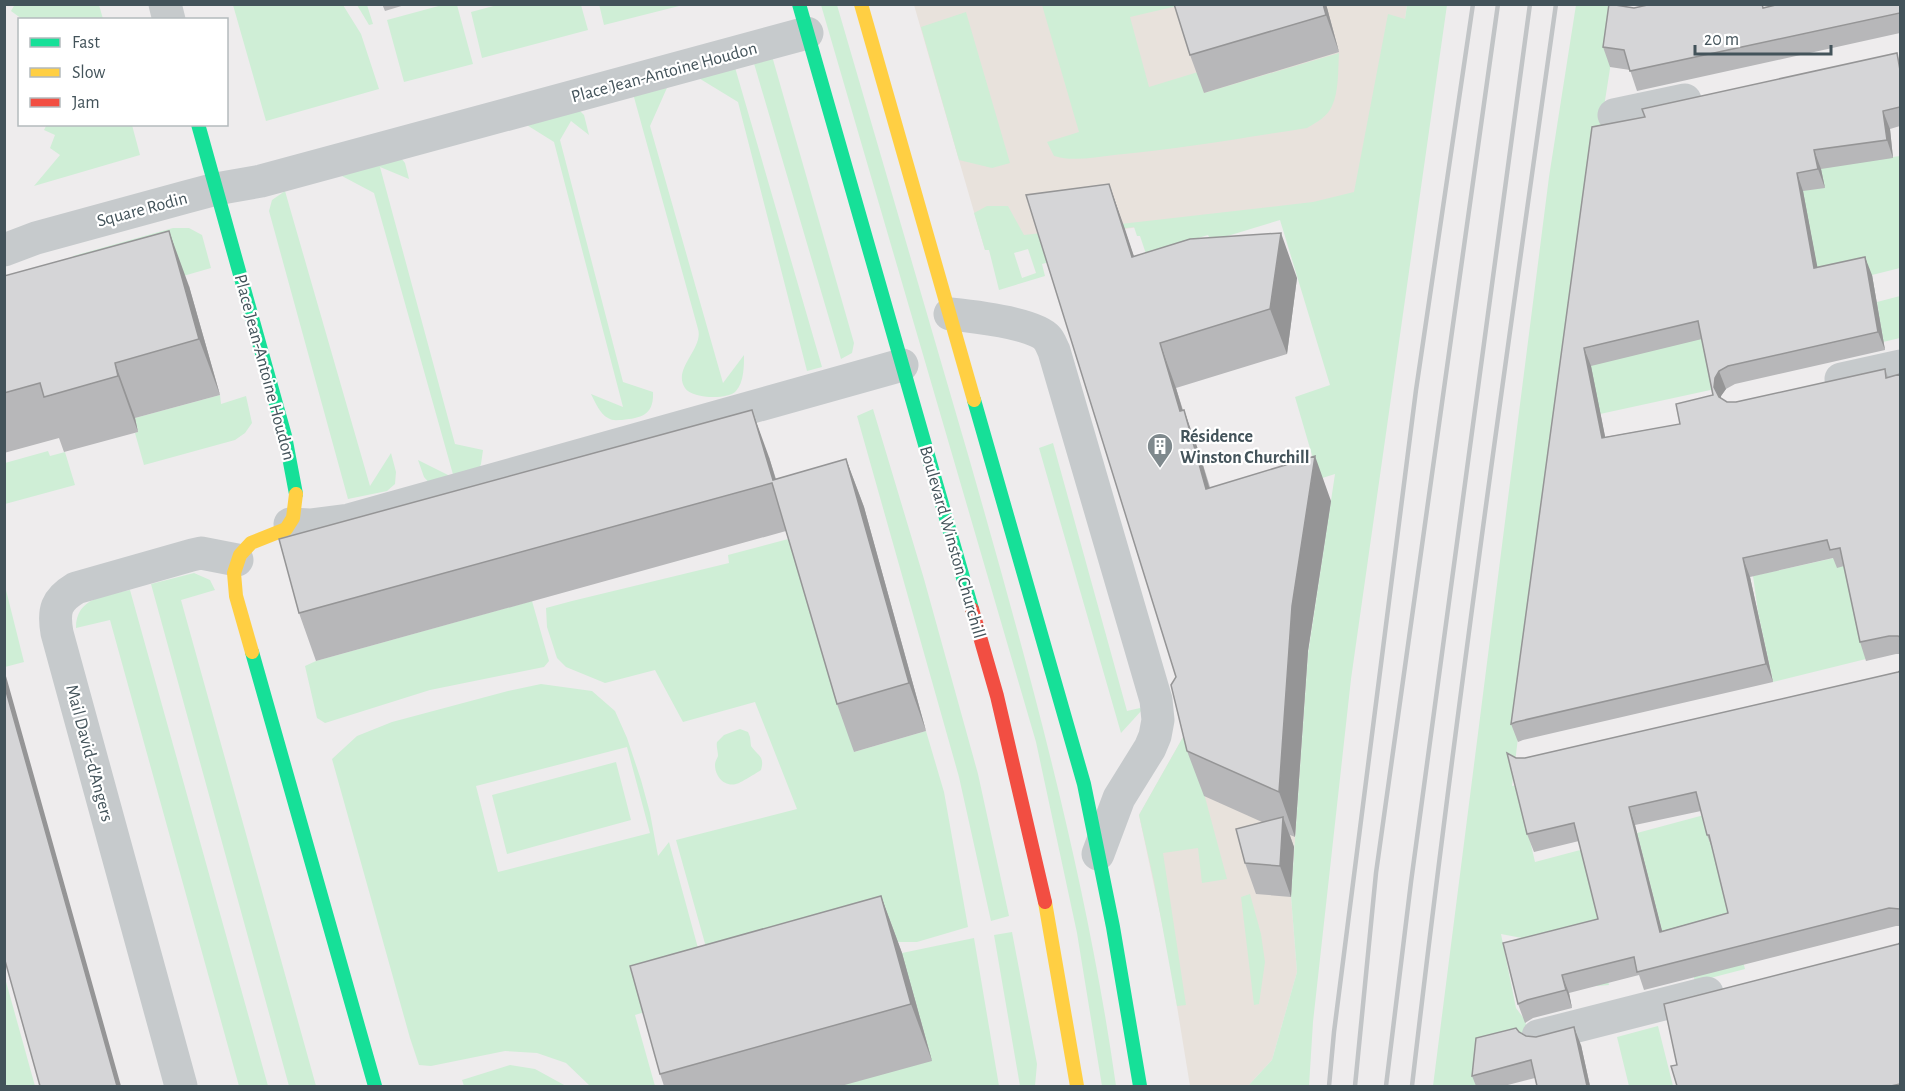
<svg xmlns="http://www.w3.org/2000/svg" width="1905" height="1091" font-family="'Alegreya Sans',sans-serif">
<rect width="100%" height="100%" fill="#eeeced"/>
<path fill="#e8e2dc" d="M914 5H1407L1379 195 1042 240 985 250Z
M1307 666 1291 896 1297 972 1272 1060 1248 1086H1190L1168 951 1139 815 1187 730 1185 700Z"/>
<path fill="#cfeed6" fill-rule="evenodd" d="M15 4 99 5 103 19H22L11 11Z
M446 4 457 5 473 64 404 82 387 20Z
M501 4 581 5 588 30 482 58 471 12Z
M599 4H683V5L604 25Z
M233 5H343L361 34 379 89 266 121Z
M357 5H367L373 24 369 25Z
M821 5H837C881 156 925 307 969 458 1028 665 1086 873 1116 1086H1102L1077 933 1036 742Z
M1042 5H1177V6L1130 17 1149 87 1198 72 1204 93 1339 53C1338 68 1339 92 1332 106 1328 116 1316 123 1307 128 1243 138 1179 149 1114 155 1095 157 1073 162 1054 156L1047 142 1079 132Z
M1407 5H1447L1351 679 1313 1022 1309 1086H1248L1272 1060 1297 972 1291 896 1308 654 1335 474 1319 479 1295 397 1330 385 1280 220 1211 241 1208 235 1146 254 1140 236H1137L1134 227 1042 240 1049 262 1042 264 1045 276 999 290 989 250H985L974 213 987 206H1008L1024 235 1313 202 1354 192 1388 14 1405 19ZM1028 249 1036 273 1022 278 1014 253Z
M1576 5H1620L1598 145 1803 191 1821 167 1900 156V268L1872 275 1875 293 1832 303 1715 389 1600 414 1520 722 1512 786 1517 785 1535 862 1584 849 1603 942 1599 945 1609 985 1597 986 1585 944 1532 940 1501 934 1516 1008 1525 1020 1530 1044 1479 1086H1433L1549 177Z
M966 12 1010 163 992 168 959 160 921 27Z
M772 56 854 343 852 353 841 359 753 60Z
M734 64 822 367 807 371 738 102 697 77Z
M670 81 650 126 723 383 744 355C744 366 744 382 736 391 728 400 692 399 685 388 672 369 704 348 698 329 676 249 654 170 632 90Z
M578 109 584 115 589 135 571 121 560 140 623 382 653 392C654 415 642 418 622 420 617 420 612 421 608 418 600 414 595 402 591 394L623 407 554 142 522 122Z
M47 124 132 125 140 155 34 186 60 155 50 148 55 135 44 130Z
M401 158 405 163 409 179 380 167 455 444 483 450 481 464 477 473 432 486 424 477 418 460 454 478 374 193 340 175Z
M285 191 370 486 391 453 396 472 395 484 387 491 348 499 269 211 272 200Z
M173 228H189L202 235 211 268 86 304 73 256Z
M1900 296V338L1883 342 1877 302Z
M220 395 221 404 246 396 252 423 245 433 235 440 144 465 135 433 138 432 135 418Z
M873 409 924 579 978 774 1009 916 991 921 959 777 857 416Z
M1053 443 1127 711 1140 708 1142 710 1121 733 1039 448Z
M48 451 50 456 65 452 75 485 5 504V463Z
M792 538 854 752 926 731 944 792 968 927 917 942H885L718 990 676 840 797 809 755 702 683 722 655 670 605 683 566 667 557 658 547 627 546 608 572 601 729 563 728 555Z
M1834 558 1858 563 1866 659 1773 682 1758 612 1753 576Z
M194 573 210 580 215 590 181 600 316 1086H289L151 584Z
M5 586 24 662 5 667H4Z
M130 590 268 1086H239L110 620 76 628C76 597 105 596 130 590Z
M532 601 549 661 544 667 430 690 325 723 317 718 305 666 316 661Z
M541 684 592 691 615 711 627 738 641 780 650 813 658 856 669 842 710 992 635 1015 655 1086H590L566 1063 537 1053 505 1051 431 1066 419 1065 410 1038 332 759 357 736 392 722 508 691ZM627 747 650 833 498 872 476 786Z
M740 729 748 732 750 737 751 746C758 756 765 756 761 770 758 772 739 784 736 784 724 787 715 776 715 765 715 761 717 759 718 756 718 751 716 746 717 742L724 735Z
M1187 730 1227 879 1202 883 1198 848 1163 853 1186 1005 1177 1006 1154 881 1139 815Z
M616 762 631 820 507 854 492 795Z
M1704 815 1745 969 1695 982 1686 945 1667 950 1637 833Z
M1250 894 1261 934 1265 962 1259 1004 1254 1005 1241 897Z
M1012 932 1037 1064 1035 1086H1020L994 935Z
M974 938 999 1086H840L902 953Z
M5 978 35 1086H5Z
M1658 1026 1673 1086H1629L1617 1037Z
M510 1065 535 1069 566 1086H464L462 1080Z"/>
<g fill="none" stroke-linecap="round" stroke-linejoin="round">
<path stroke="#c6cacc" stroke-width="33" d="M165 4 169 20
M1614 115 1685 100
M4 250 36 238 186 197 216 189 261 181 807 33
M950 314C970 316 1035 323 1047 338 1050 341 1052 347 1054 351L1156 700 1158 720 1155 736 1150 748 1119 798 1098 854
M1841 379 1900 366
M290 524 310 525 349 520 902 365
M1538 1036 1707 993
M181 1086 57 633C53 610 56 600 76 588L192 555 201 553 237 560"/>
<path stroke="#16e098" stroke-width="14" d="M799 4 972 609
M198 124 285 436 296 494
M974 400 1084 784 1113 927 1140 1086
M252 652 375 1086"/>
<path stroke="#ffcf43" stroke-width="14" d="M861 4 974 400
M252 652 236 596 234 573 240 555 251 543 286 529 293 518 296 494
M1045 902 1077 1086"/>
<path stroke="#f24e42" stroke-width="14" d="M972 609 997 696 1045 902"/>
<path stroke="#c1c4c6" stroke-width="4.5" d="M1329 1086 1334 1032 1416 390 1473 4
M1355 1086 1376 873 1498 4
M1386 1086 1411 882 1530 4
M1412 1086C1454 725 1505 365 1556 4"/>
</g>
<path fill="#b7b7b9" fill-rule="evenodd" d="M382 4H408L385 11Z
M1174 4H1326L1339 52 1204 93 1190 55Z
M1900 4V33L1637 91 1630 70 1610 67 1603 47 1634 8H1766Z
M1897 53 1900 64V126L1890 129 1893 158 1821 169 1825 188 1803 191 1817 267 1872 275 1885 350 1735 384 1726 389 1721 396V398L1727 402H1736L1885 369 1888 377 1900 374V654H1896L1866 661 1860 642 1844 566 1837 568 1833 558 1750 577 1773 682 1523 740 1518 742 1511 724 1592 127 1645 117ZM1702 339 1713 395 1680 424 1605 437 1591 366Z
M1109 184 1134 257 1297 278 1287 354 1176 388 1183 410 1200 455 1210 487 1331 501 1308 651 1295 837 1290 835 1294 847 1291 897 1256 894 1245 863 1262 822 1204 796 1187 751Z
M4 276 189 286 220 395 135 418 138 432 64 452 59 438 4 453Z
M769 457 776 479 846 459 864 507 926 731 854 752 837 704 786 531 316 661 299 613Z
M1900 671V926H1896L1644 990 1639 975 1569 993 1572 1008 1533 1018 1525 1023 1518 1004 1598 919 1579 841 1534 852 1527 834 1516 758H1525L1898 672ZM1701 811 1707 835 1714 853 1728 913 1662 931 1635 825Z
M881 896 902 953 932 1061 841 1086H664L660 1074Z
M1519 1032 1526 1036 1536 1037 1581 1045 1590 1086H1537L1535 1078 1504 1086H1476L1472 1076Z"/>
<path fill="#959596" d="M1323 4H1326L1339 52 1326 15Z
M1883 111 1890 129 1893 158 1887 140Z
M1814 150 1821 169 1825 188 1818 169Z
M1797 173 1803 191 1821 286 1814 268Z
M1109 184 1125 229 1149 302 1132 257Z
M169 231 189 286 220 395 199 339Z
M1281 233 1297 278 1287 354 1270 309Z
M1865 257 1872 275 1885 350 1878 332Z
M1160 343 1176 388 1196 456 1180 411Z
M1584 348 1591 366 1609 456 1602 438Z
M115 363 135 418 138 432 118 376Z
M1719 371 1726 389 1721 396V406L1714 387 1715 378Z
M752 410 769 457 790 527 773 480Z
M1184 410 1200 455 1222 533 1206 489Z
M1315 456 1331 501 1308 651 1295 837 1279 792 1292 606Z
M846 459 864 507 926 731 909 683Z
M1743 558 1750 577 1773 682 1766 664Z
M4 669 121 1086H117L4 684Z
M1629 807 1635 825 1667 950 1660 932Z
M1283 817 1294 847 1291 897 1280 866Z
M881 896 902 953 932 1061 911 1004Z
M1562 975 1569 993 1572 1008 1566 990Z
M1574 1027 1581 1045 1590 1086H1587Z"/>
<path fill="#d5d5d7" stroke="#959596" stroke-width="1.5" fill-rule="evenodd" d="M1174 4H1323L1326 15 1190 55Z
M1609 4 1634 8 1652 4H1762L1763 8 1780 4H1900V13L1630 71 1624 50 1603 47Z
M1897 53 1900 70V107L1883 111 1887 140 1814 150 1818 169 1797 173 1814 268 1865 257 1878 332 1728 366 1719 371 1715 378 1714 387 1719 397 1727 402H1736L1885 369 1886 378 1900 374V637L1898 636H1889L1860 642 1840 548 1830 550 1827 540 1743 558 1766 664 1516 722 1511 724 1592 127 1645 117 1642 109ZM1698 321 1713 395 1676 404 1680 424 1602 438 1584 348Z
M1109 184 1132 257 1190 239 1281 233 1270 309 1160 343 1180 411 1184 410 1206 489 1315 456 1292 606 1279 792 1187 751 1171 685 1176 677 1026 195Z
M169 231 199 339 115 363 118 376 44 397 40 383 4 393V276Z
M752 410 773 480 846 459 909 683 837 704 772 483 299 613 279 539Z
M1900 671V909L1889 908 1637 972 1634 957 1562 975 1566 990 1527 1000 1518 1004 1503 943 1598 919 1574 823 1527 834 1507 753 1516 758H1525L1898 672ZM1696 792 1707 835H1709L1728 913 1660 932 1629 807Z
M4 684 117 1086H40L4 957Z
M1283 817 1280 866 1245 863 1236 829Z
M881 896 911 1004 660 1074 630 966Z
M1900 943V1084L1891 1086H1677L1671 1066 1677 1065 1664 1004 1898 944Z
M1574 1027 1587 1086H1537L1531 1060 1472 1076 1476 1038 1516 1028 1519 1032 1526 1036 1536 1037Z"/>
<defs>
<g id="building-pin" transform="scale(1.35)"><path d="M0 17L-7.5 6A9.5 9.5 0 1 1 7.5 6Z" fill="#7f898d" stroke="#fff"/><path d="M-4-6H4V6H1V3H-1V6H-4ZM-2.5-4.3h1.7v1.8h-1.7ZM.8-4.3h1.7v1.8H.8ZM-2.5-1h1.7V.8h-1.7ZM.8-1h1.7V.8H.8Z" fill="#fff"/></g>
</defs>
<g fill-rule="evenodd">
<use href="#building-pin" x="1160" y="446"/>
</g>
<g text-anchor="middle" stroke-width="4.5" stroke-linejoin="round" paint-order="stroke">
<g font-size="18" fill="#43535a" stroke="#fff">
<text transform="translate(664 72) rotate(-15)" y="6">Place Jean-Antoine Houdon</text>
<text transform="translate(142 209) rotate(-15)" y="6">Square Rodin</text>
<text transform="translate(265 367) rotate(75)" y="6">Place Jean-Antoine Houdon</text>
<text transform="translate(953 542) rotate(74)" y="6">Boulevard Winston Churchill</text>
<text transform="translate(90 753) rotate(75)" y="6">Mail David-d'Angers</text>
</g>
<g font-size="18" font-weight="bold" fill="#43535a" stroke="#fff" text-anchor="start">
<text x="1180" y="442">Résidence<tspan x="1180" dy="21">Winston Churchill</tspan></text>
</g>
</g>
<rect width="1905" height="1091" fill="none" stroke="#43535a" stroke-width="12"/>
<rect x="18" y="18" width="210" height="108" fill="#ffffff" stroke="#b4babd" stroke-width="1.5"/>
<rect x="30" y="38" width="30" height="9" fill="#16e098" stroke="#b4babd" stroke-width="1.5"/>
<text x="72" y="48" font-size="18" fill="#43535a">Fast</text>
<rect x="30" y="68" width="30" height="9" fill="#ffcf43" stroke="#b4babd" stroke-width="1.5"/>
<text x="72" y="78" font-size="18" fill="#43535a">Slow</text>
<rect x="30" y="98" width="30" height="9" fill="#f24e42" stroke="#b4babd" stroke-width="1.5"/>
<text x="72" y="108" font-size="18" fill="#43535a">Jam</text>
<path d="M1695 45v9h136v-9" fill="none" stroke="#43535a" stroke-width="3"/>
<text x="1704" y="45" font-size="18" fill="#43535a" stroke="#ffffff" stroke-width="4.5" paint-order="stroke">20 m</text>
</svg>
